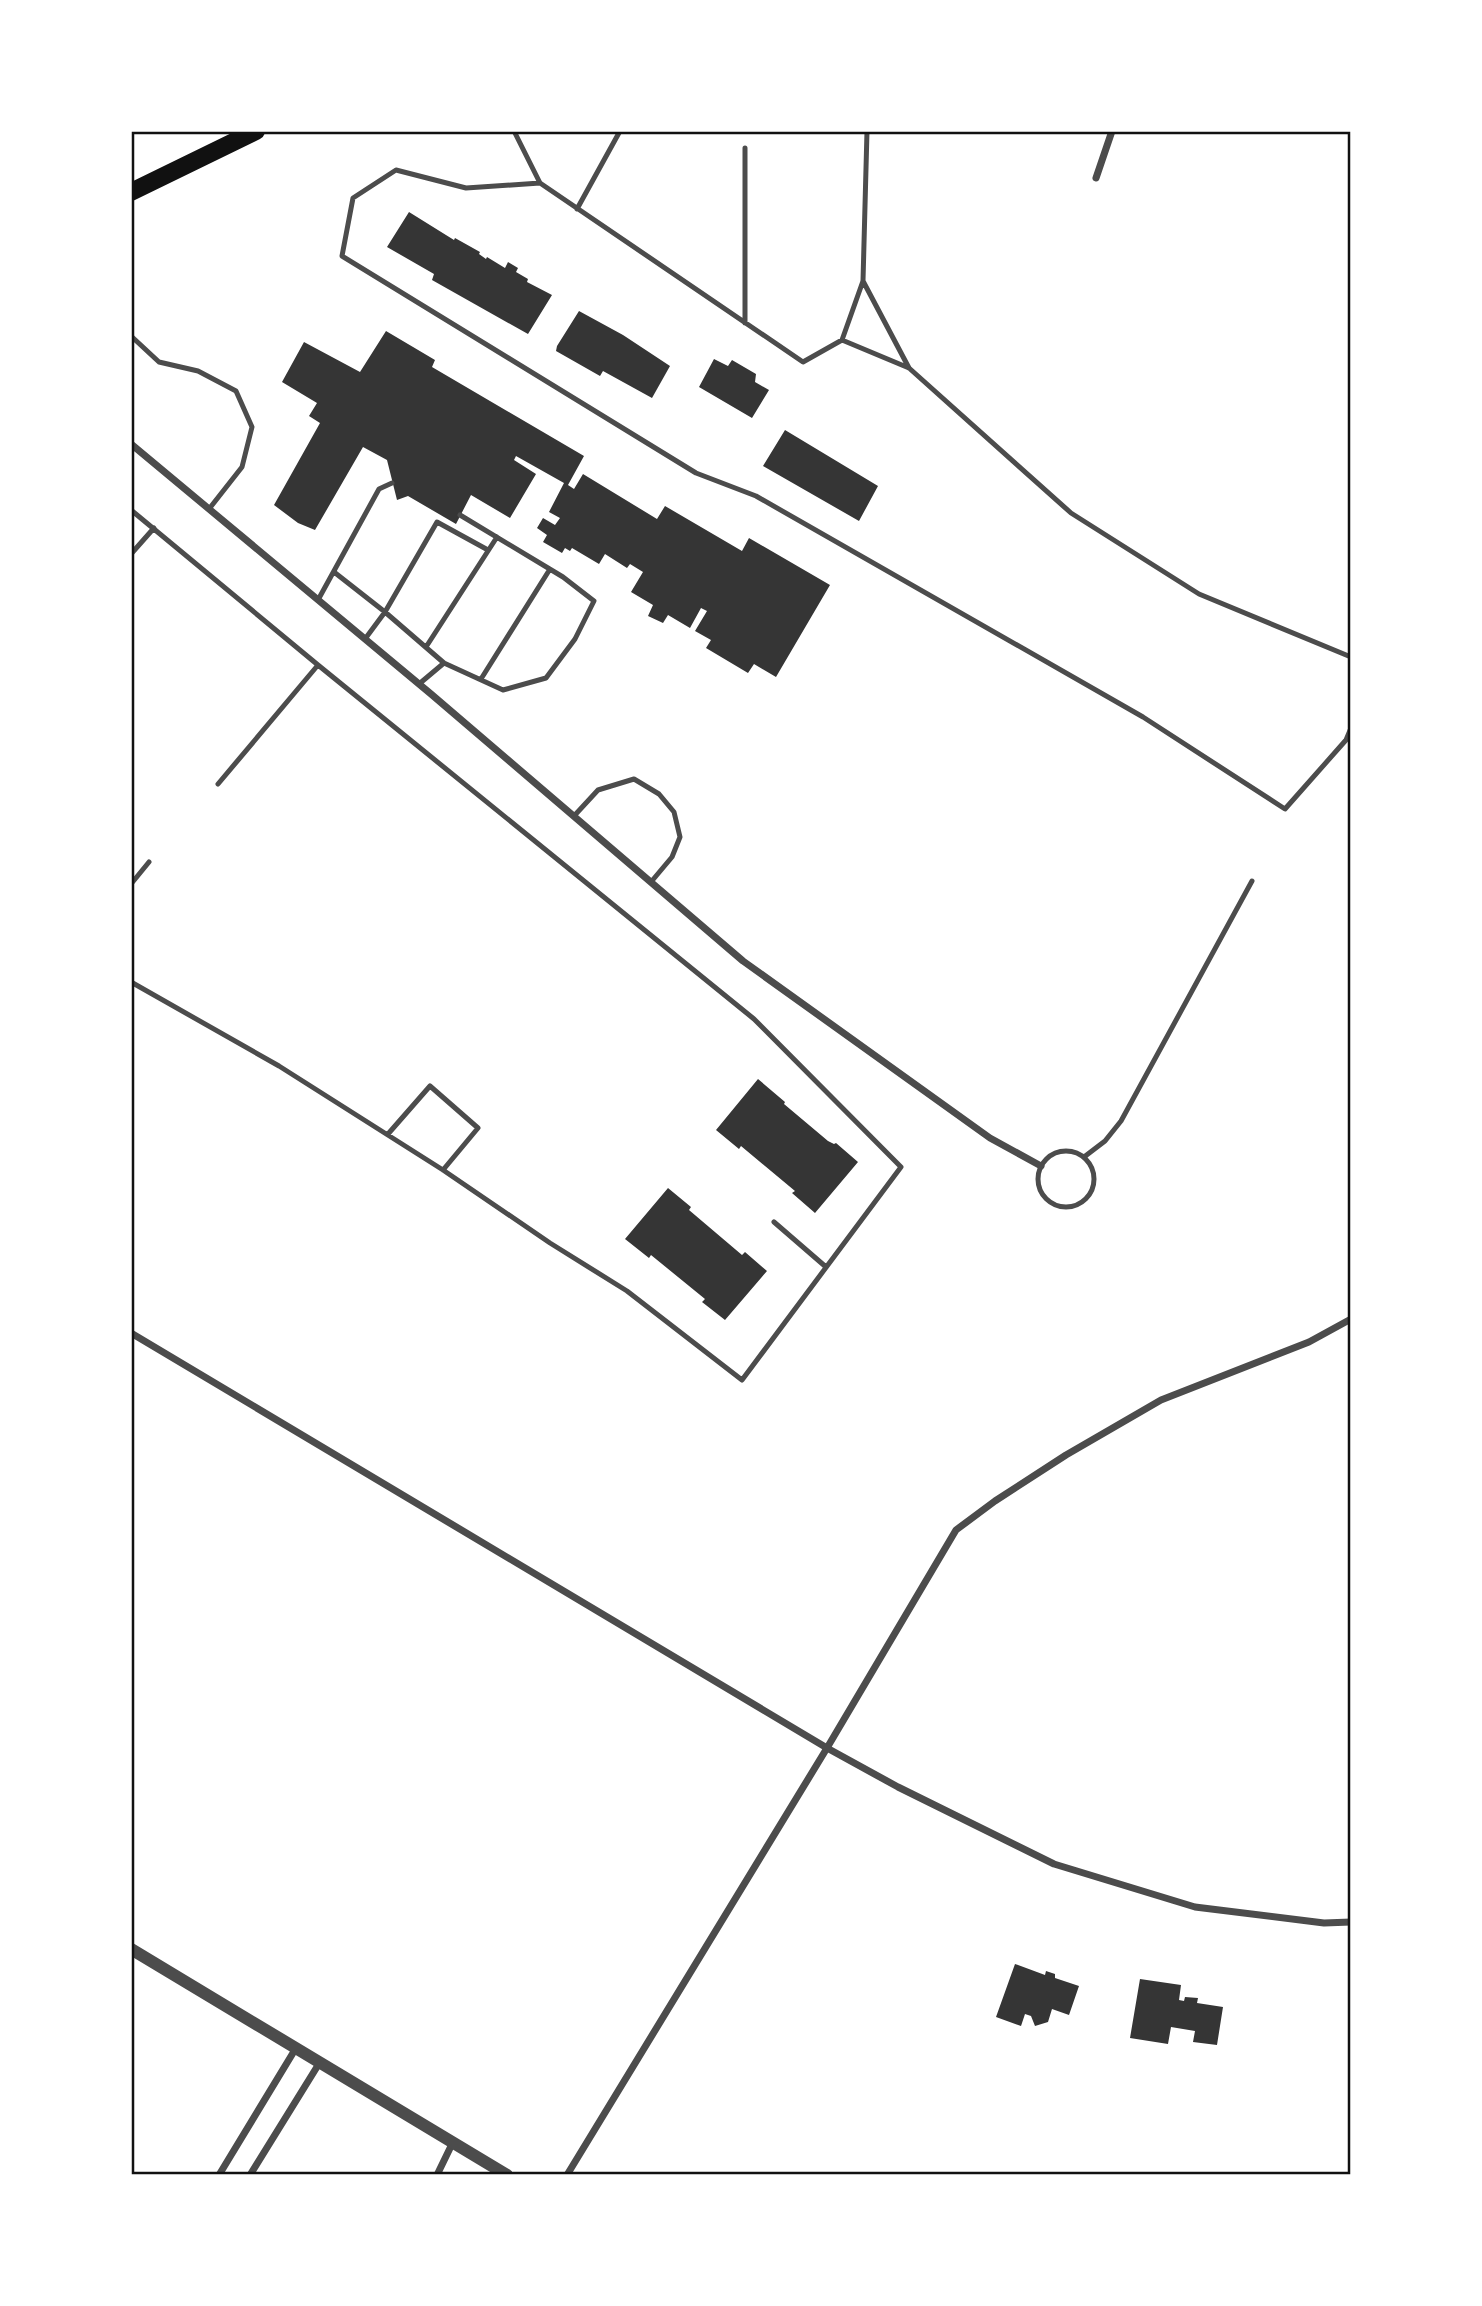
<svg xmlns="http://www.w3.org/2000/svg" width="1482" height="2306" font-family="'Varela Round',sans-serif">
<rect width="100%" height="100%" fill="#fff"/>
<path fill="#353535" d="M409 212 454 240 455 238 480 252 479 254 486 259 487 257 505 268 508 262 518 268 516 272 528 279 527 282 552 295 528 334 432 280 434 274 387 247Z
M579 311 623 335 670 366 652 398 603 371 600 376 556 351 557 346Z
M386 331 435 360 432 367 584 456 568 485 574 489 583 474 657 519 665 506 742 551 749 538 830 585 776 677 754 664 748 673 706 648 711 640 695 631 707 611 701 608 690 628 668 615 663 623 648 616 653 605 631 592 643 572 630 564 627 568 605 554 599 564 572 548 570 551 565 548 562 553 543 542 547 535 537 528 543 518 555 525 560 518 549 512 564 483 516 456 514 460 536 474 510 518 471 495 456 524 408 496 397 500 387 460 363 447 315 530 298 523 274 505 320 423 309 416 317 403 282 382 304 342 360 372Z
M714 359 728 366 732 360 756 374 755 382 769 390 752 418 699 387Z
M785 430 878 486 859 521 763 466Z
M758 1079 785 1102 784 1104 828 1141 834 1144 836 1143 858 1162 815 1213 792 1193 795 1191 741 1146 739 1149 716 1130Z
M668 1188 691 1207 689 1210 742 1255 745 1252 767 1271 725 1320 702 1302 705 1299 651 1255 649 1258 625 1239Z
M1015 1964 1045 1975 1046 1971 1055 1974V1978L1079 1986 1069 2015 1052 2009 1048 2022 1035 2026 1031 2016 1025 2014 1021 2026 996 2017Z
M1140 1979 1181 1985 1179 2000 1184 2001 1185 1997 1198 1998 1197 2003 1223 2007 1217 2045 1193 2042 1195 2031 1171 2027 1168 2044 1130 2038Z"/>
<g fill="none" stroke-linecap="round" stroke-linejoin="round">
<path stroke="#4c4c4c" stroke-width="5" d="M514 131 540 183 803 362 842 340 863 281 867 131
M745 148V323
M540 183 466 188 396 170 353 198 342 256 696 473 756 496 1143 717 1285 809 1346 740 1351 728
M577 209 620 131
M863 281 909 368
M131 336 159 362 198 371 236 391 252 427 242 467 209 509
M842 340 909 368 1071 513 1199 594 1351 657
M131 510 318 665 754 1019 901 1167 742 1380 627 1291 550 1243 443 1170 279 1066 131 982
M131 554 154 528
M334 572 385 612 437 522 488 550
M318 600 379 489 392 483
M365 639 385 612 444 663
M426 647 497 537
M481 679 550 569
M419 684 444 663 503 690 546 678 575 639 594 601 563 577 460 515
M218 784 318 665
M574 816 598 790 634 779 659 794 674 812 680 837 672 857 651 882
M131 884 149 862
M388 1134 430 1086 478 1128 443 1170
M1038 1179a28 28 0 1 1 56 0a28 28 0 1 1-56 0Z
M1084 1157 1105 1141 1121 1121 1252 881
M774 1222 826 1267"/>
<path stroke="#4c4c4c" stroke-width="7" d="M1096 178 1112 131
M131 444 431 694 743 961 990 1138 1041 1166
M131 1333 827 1748 898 1787 1054 1864 1195 1907 1324 1923 1351 1922
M219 2175 296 2048
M250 2175 320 2062
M437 2175 453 2142
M567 2175 827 1748 956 1530 995 1501 1066 1455 1161 1400 1309 1342 1351 1319"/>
<path stroke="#4c4c4c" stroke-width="12" d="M131 1949 507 2175"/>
<path stroke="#111" stroke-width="18" d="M131 192 256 131"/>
</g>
<rect width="1482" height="2306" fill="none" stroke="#ffffff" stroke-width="266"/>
<rect x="133" y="133" width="1216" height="2040" fill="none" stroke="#111" stroke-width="2.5"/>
</svg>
